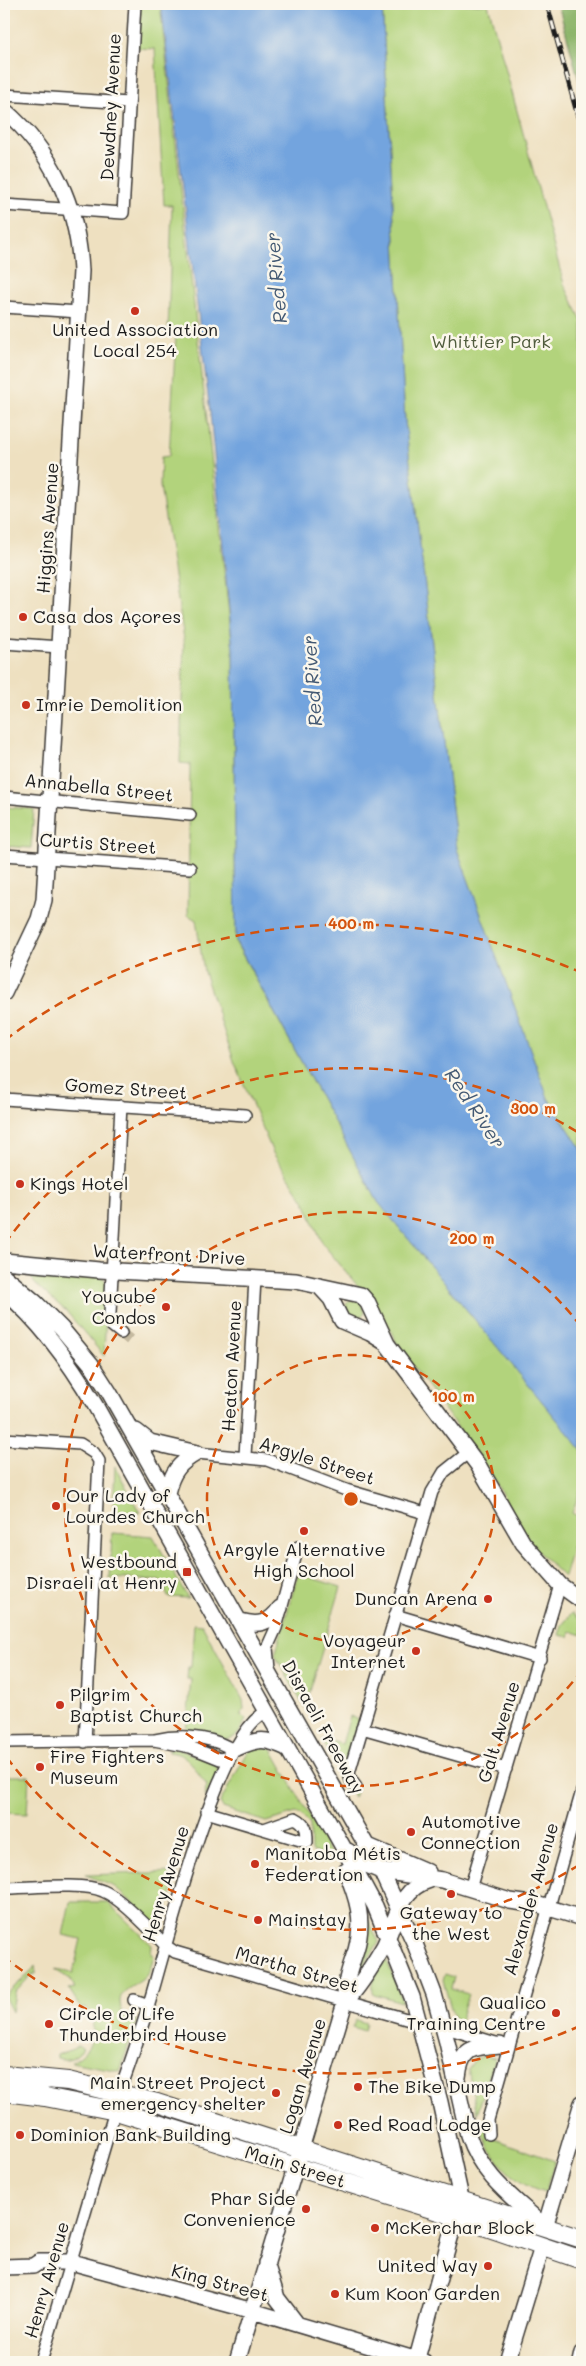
<svg xmlns="http://www.w3.org/2000/svg" width="586" height="2366" font-family="Mali,sans-serif">
<rect width="100%" height="100%" fill="#fbf7ec"/>
<filter id="ink" filterUnits="userSpaceOnUse"><feTurbulence type="fractalNoise" baseFrequency=".02" numOctaves="2"/><feDisplacementMap in="SourceGraphic" scale="10" xChannelSelector="R" yChannelSelector="G"/><feConvolveMatrix kernelMatrix="1 2 1 2 8 2 1 2 1" color-interpolation-filters="sRGB"/></filter>
<filter id="wash" filterUnits="userSpaceOnUse"><feTurbulence type="fractalNoise" baseFrequency=".0096" numOctaves="4" result="noise"/><feDisplacementMap in="SourceGraphic" scale="20" xChannelSelector="R" yChannelSelector="G"/><feGaussianBlur stdDeviation="1.12" result="paint"/><feColorMatrix in="noise" values="0 0 0 0 0 0 0 0 0 0 0 0 0 0 0 0 0 1.4 0 .05"/><feComposite in="paint" operator="in"/></filter>
<g filter="url(#wash)">
<rect width="100%" height="100%" fill="#eee0c0"/>
<path fill="#b2d37b" stroke="#67784c" d="M141 4H160L233 650 236 943 378 1202 582 1450V1486L572 1513 581 1518 564 1577 529 1543 490 1472 398 1346 385 1319 323 1244 304 1200 273 1153 234 1061 204 972 196 920 188 915 190 764 180 763 184 639 160 486 161 457 169 456 176 334 168 333 172 205H164L155 49 137 48Z
M382 4H488L564 284 582 321V1150L548 1098 457 849 405 421Z
M4 807 34 809 31 848 4 846Z
M22 1273C41 1274 62 1281 81 1278 88 1277 92 1273 100 1276 104 1277 105 1281 107 1285L104 1356 66 1311 35 1284 32 1278Z
M351 1300 360 1301 365 1312 359 1319C352 1319 346 1312 346 1304Z
M115 1466 140 1513 113 1511Z
M112 1533 153 1536 188 1598 168 1597 161 1581 110 1578Z
M298 1574 341 1587 305 1708 275 1655Z
M572 1613 582 1621V1635L571 1631 569 1637 559 1635 562 1625Z
M194 1624 202 1625 243 1700 244 1709 241 1716 246 1719C244 1724 241 1730 238 1734 227 1746 200 1735 186 1733L191 1679H187L188 1667H191Z
M350 1716 359 1720 345 1769 357 1789 354 1798 322 1740V1739L342 1744Z
M270 1747 273 1751 333 1858 311 1851 310 1825 301 1815 296 1813 266 1822 223 1808 220 1802 248 1752 252 1748Z
M173 1748 216 1762 218 1772 207 1796H204L207 1785C193 1769 193 1755 169 1752V1749Z
M4 1776H29L27 1814 4 1813Z
M178 1872 161 1929 115 1887 86 1875Z
M70 1902H107L152 1945 151 1954 154 1956C152 1964 150 1972 144 1978 132 1989 114 1990 122 2011L135 2019 136 2022 120 2071 71 2062C85 2055 94 2044 93 2028 93 2022 92 2023 95 2017L86 2007 81 2008 69 1989 75 1988 70 1979 55 1970 73 1973 81 1939 63 1935Z
M366 1915 379 1942 351 1986Z
M387 1961 402 2000V2002L374 1994C369 1983 379 1968 387 1961Z
M35 1966 36 1973C27 1977 22 1987 15 1992L12 2012 4 1996 30 1973Z
M445 1974 454 1977 451 1989 468 1994 460 2021 454 2018 443 1981Z
M356 2020 366 2023 364 2031 352 2027Z
M78 2045 83 2049C74 2058 69 2061 57 2058V2055L73 2049Z
M484 2056 495 2058 477 2114 468 2069 475 2059Z
M481 2120 489 2137 555 2161 545 2193C510 2183 489 2155 478 2121Z"/>
<path fill="#8db56b" stroke="#546844" d="M558 4H582V92Z"/>
<path fill="#73a4de" stroke="#48607d" d="M161 4H382L405 421 457 849 548 1098 582 1150V1450L378 1202 236 942 233 650 210 413Z"/>
</g>
<g filter="url(#ink)">
<g fill="none" stroke-linecap="round" stroke-linejoin="round">
<path stroke="#c4b99f" stroke-width="11" stroke-dasharray="11 5.5" stroke-linecap="butt" d="M121 1333 131 1341"/>
<g stroke="#3c3935" stroke-width="14">
<path id="street" d="M4 95 129 103
M4 205 123 213 135 4
M4 307 79 312
M4 643 59 647
M4 797 190 815
M4 855 190 868
M4 1099 245 1115
M121 1333 111 1325 110 1313 121 1106
M4 1439 80 1444 94 1453 99 1461 85 1742
M197 1453 267 1460 346 1490 425 1513
M245 1456 255 1279
M395 1615 540 1658
M269 1669 267 1648 276 1628 298 1547
M362 1728 506 1769
M4 1742 154 1740 190 1747 220 1759 231 1756 228 1747C206 1735 177 1735 154 1740
M356 1787 351 1780 349 1773 432 1492 444 1472 469 1452
M206 1812 213 1814 307 1842C307 1831 307 1824 295 1818L264 1829
M4 1888C29 1888 82 1882 103 1891 121 1898 152 1931 166 1946L175 1952 420 2023
M470 1889 560 1585
M134 2000 149 2005
M442 2023 453 2030 499 2044
M124 2080C133 2055 141 2030 149 2004 165 1952 219 1728 267 1712
M489 2134 488 2120 582 1791
M41 2362 112 2121"/>
</g>
<g stroke="#3c3935" stroke-width="18">
<path id="secondary" d="M4 110C52 151 78 207 81 271L44 900 39 919 4 993
M4 1261 99 1270 296 1281 361 1295 368 1303 387 1344 478 1465 523 1543 560 1585 582 1601
M4 1276 36 1303 61 1328 91 1364 109 1392 381 1871 415 1944 434 1994 447 2042 468 2135C481 2176 515 2199 545 2227L582 2103
M319 1286 331 1299 342 1321 370 1333 386 1343
M4 1291C41 1322 71 1364 95 1405L343 1847 375 1906 412 1997 440 2102 461 2198 416 2362
M136 1431 150 1442 197 1453
M167 1493C172 1472 179 1463 197 1453
M240 1621C258 1626 269 1624 280 1608
M237 1748C259 1738 265 1738 287 1748
M368 1846 428 1872
M348 1851 362 1863 381 1871 442 1880 510 1901 539 1905 582 1918
M345 2002C360 1986 373 1965 384 1946 397 1920 398 1889 430 1880
M458 2077C461 2047 473 2047 500 2045
M266 2263 277 2298 297 2324
M4 2267 33 2266 39 2262H71L242 2308 424 2362
M237 2362 345 2002C344 1983 350 1968 356 1950 365 1921 357 1897 346 1871
M507 2362 542 2247
M580 2362 582 2353"/>
</g>
<g stroke="#3c3935" stroke-width="20">
<path id="primary" d="M4 2075 68 2081 157 2103 582 2239
M4 2092 45 2097 116 2111 457 2217 582 2260"/>
</g>
<use href="#street" stroke="#fff" stroke-width="11"/>
<use href="#secondary" stroke="#fff" stroke-width="15"/>
<use href="#primary" stroke="#fff" stroke-width="18"/>
<g stroke="#1c1c1c" stroke-width="5">
<path id="rail" d="M547 4 582 131"/>
</g>
<use href="#rail" stroke="#fbf7ec" stroke-width="3" stroke-dasharray="9" stroke-linecap="butt"/>
</g>
</g>
<g fill="none" stroke="#d4530e" stroke-width="2.5" stroke-dasharray="9 6">
<circle cx="351" cy="1499" r="144"/>
<path d="M582 1670A287 287 0 1 1 582 1328"/>
<path d="M579 1865A431 431 0 0 1 5 1755M5 1243A431 431 0 0 1 579 1133"/>
<path d="M580 2026A575 575 0 0 1 5 1958M5 1040A575 575 0 0 1 580 972"/>
</g>
<g fill="#c8321e" stroke="#fbf7ec" stroke-width="2">
<circle cx="135" cy="311" r="5"/>
<circle cx="23" cy="617" r="5"/>
<circle cx="26" cy="705" r="5"/>
<circle cx="20" cy="1184" r="5"/>
<circle cx="166" cy="1307" r="5"/>
<circle cx="56" cy="1506" r="5"/>
<circle cx="304" cy="1531" r="5"/>
<rect x="182" y="1567" width="10" height="10" rx="2.5"/>
<circle cx="488" cy="1599" r="5"/>
<circle cx="416" cy="1651" r="5"/>
<circle cx="60" cy="1705" r="5"/>
<circle cx="40" cy="1767" r="5"/>
<circle cx="411" cy="1832" r="5"/>
<circle cx="255" cy="1864" r="5"/>
<circle cx="451" cy="1894" r="5"/>
<circle cx="258" cy="1920" r="5"/>
<circle cx="556" cy="2013" r="5"/>
<circle cx="49" cy="2024" r="5"/>
<circle cx="358" cy="2087" r="5"/>
<circle cx="276" cy="2093" r="5"/>
<circle cx="338" cy="2125" r="5"/>
<circle cx="20" cy="2135" r="5"/>
<circle cx="306" cy="2209" r="5"/>
<circle cx="375" cy="2228" r="5"/>
<circle cx="488" cy="2266" r="5"/>
<circle cx="335" cy="2294" r="5"/>
</g>
<g text-anchor="middle" stroke-width="5" stroke-linejoin="round" paint-order="stroke">
<g font-size="18" fill="#1c1c1c" stroke="#fbf7ec">
<text transform="translate(111 107) rotate(-87)" y="6">Dewdney Avenue</text>
<text transform="translate(48 528) rotate(-86)" y="6">Higgins Avenue</text>
<text transform="translate(99 788) rotate(6)" y="6">Annabella Street</text>
<text transform="translate(98 844) rotate(4)" y="6">Curtis Street</text>
<text transform="translate(126 1089) rotate(4)" y="6">Gomez Street</text>
<text transform="translate(169 1255) rotate(3)" y="6">Waterfront Drive</text>
<text transform="translate(232 1366) rotate(-87)" y="6">Heaton Avenue</text>
<text transform="translate(317 1461) rotate(18)" y="6">Argyle Street</text>
<text transform="translate(323 1727) rotate(61)" y="6">Disraeli Freeway</text>
<text transform="translate(499 1732) rotate(-73)" y="6">Galt Avenue</text>
<text transform="translate(166 1884) rotate(-73)" y="6">Henry Avenue</text>
<text transform="translate(531 1899) rotate(-74)" y="6">Alexander Avenue</text>
<text transform="translate(297 1970) rotate(16)" y="6">Martha Street</text>
<text transform="translate(303 2076) rotate(-73)" y="6">Logan Avenue</text>
<text transform="translate(295 2167) rotate(17)" y="6">Main Street</text>
<text transform="translate(47 2280) rotate(-74)" y="6">Henry Avenue</text>
<text transform="translate(220 2283) rotate(15)" y="6">King Street</text>
</g>
<g font-size="18" fill="#1c1c1c" stroke="#fbf7ec" text-anchor="start">
<text x="135" y="336" text-anchor="middle">United Association<tspan x="135" dy="21">Local 254</tspan></text>
<text x="33" y="623">Casa dos Açores</text>
<text x="36" y="711">Imrie Demolition</text>
<text x="30" y="1190">Kings Hotel</text>
<text x="156" y="1303" text-anchor="end">Youcube<tspan x="156" dy="21">Condos</tspan></text>
<text x="66" y="1502">Our Lady of<tspan x="66" dy="21">Lourdes Church</tspan></text>
<text x="304" y="1556" text-anchor="middle">Argyle Alternative<tspan x="304" dy="21">High School</tspan></text>
<text x="177" y="1568" text-anchor="end">Westbound<tspan x="177" dy="21">Disraeli at Henry</tspan></text>
<text x="478" y="1605" text-anchor="end">Duncan Arena</text>
<text x="406" y="1647" text-anchor="end">Voyageur<tspan x="406" dy="21">Internet</tspan></text>
<text x="70" y="1701">Pilgrim<tspan x="70" dy="21">Baptist Church</tspan></text>
<text x="50" y="1763">Fire Fighters<tspan x="50" dy="21">Museum</tspan></text>
<text x="421" y="1828">Automotive<tspan x="421" dy="21">Connection</tspan></text>
<text x="265" y="1860">Manitoba Métis<tspan x="265" dy="21">Federation</tspan></text>
<text x="451" y="1919" text-anchor="middle">Gateway to<tspan x="451" dy="21">the West</tspan></text>
<text x="268" y="1926">Mainstay</text>
<text x="546" y="2009" text-anchor="end">Qualico<tspan x="546" dy="21">Training Centre</tspan></text>
<text x="59" y="2020">Circle of Life<tspan x="59" dy="21">Thunderbird House</tspan></text>
<text x="266" y="2089" text-anchor="end">Main Street Project<tspan x="266" dy="21">emergency shelter</tspan></text>
<text x="368" y="2093">The Bike Dump</text>
<text x="348" y="2131">Red Road Lodge</text>
<text x="30" y="2141">Dominion Bank Building</text>
<text x="296" y="2205" text-anchor="end">Phar Side<tspan x="296" dy="21">Convenience</tspan></text>
<text x="385" y="2234">McKerchar Block</text>
<text x="478" y="2272" text-anchor="end">United Way</text>
<text x="345" y="2300">Kum Koon Garden</text>
</g>
<g font-size="18" fill="#505c3d" stroke="#fbf7ec">
<text x="491" y="348">Whittier Park</text>
</g>
<g font-size="19" font-style="italic" fill="#435973" stroke="#fbf7ec">
<text transform="translate(276 278) rotate(-95)" y="7">Red River</text>
<text transform="translate(312 681) rotate(-94)" y="7">Red River</text>
<text transform="translate(475 1108) rotate(56)" y="7">Red River</text>
</g>
</g>
<circle cx="351" cy="1499" r="8" fill="#d4530e" stroke="#fbf7ec" stroke-width="2.5"/>
<g font-size="15" text-anchor="middle" font-weight="bold" fill="#d4530e" stroke="#fbf7ec" stroke-width="5" stroke-linejoin="round" paint-order="stroke">
<text x="351" y="929">400 m</text>
<text x="533" y="1114">300 m</text>
<text x="472" y="1244">200 m</text>
<text x="453" y="1402">100 m</text>
</g>
<rect width="586" height="2366" fill="none" stroke="#fbf7ec" stroke-width="20"/>
</svg>
